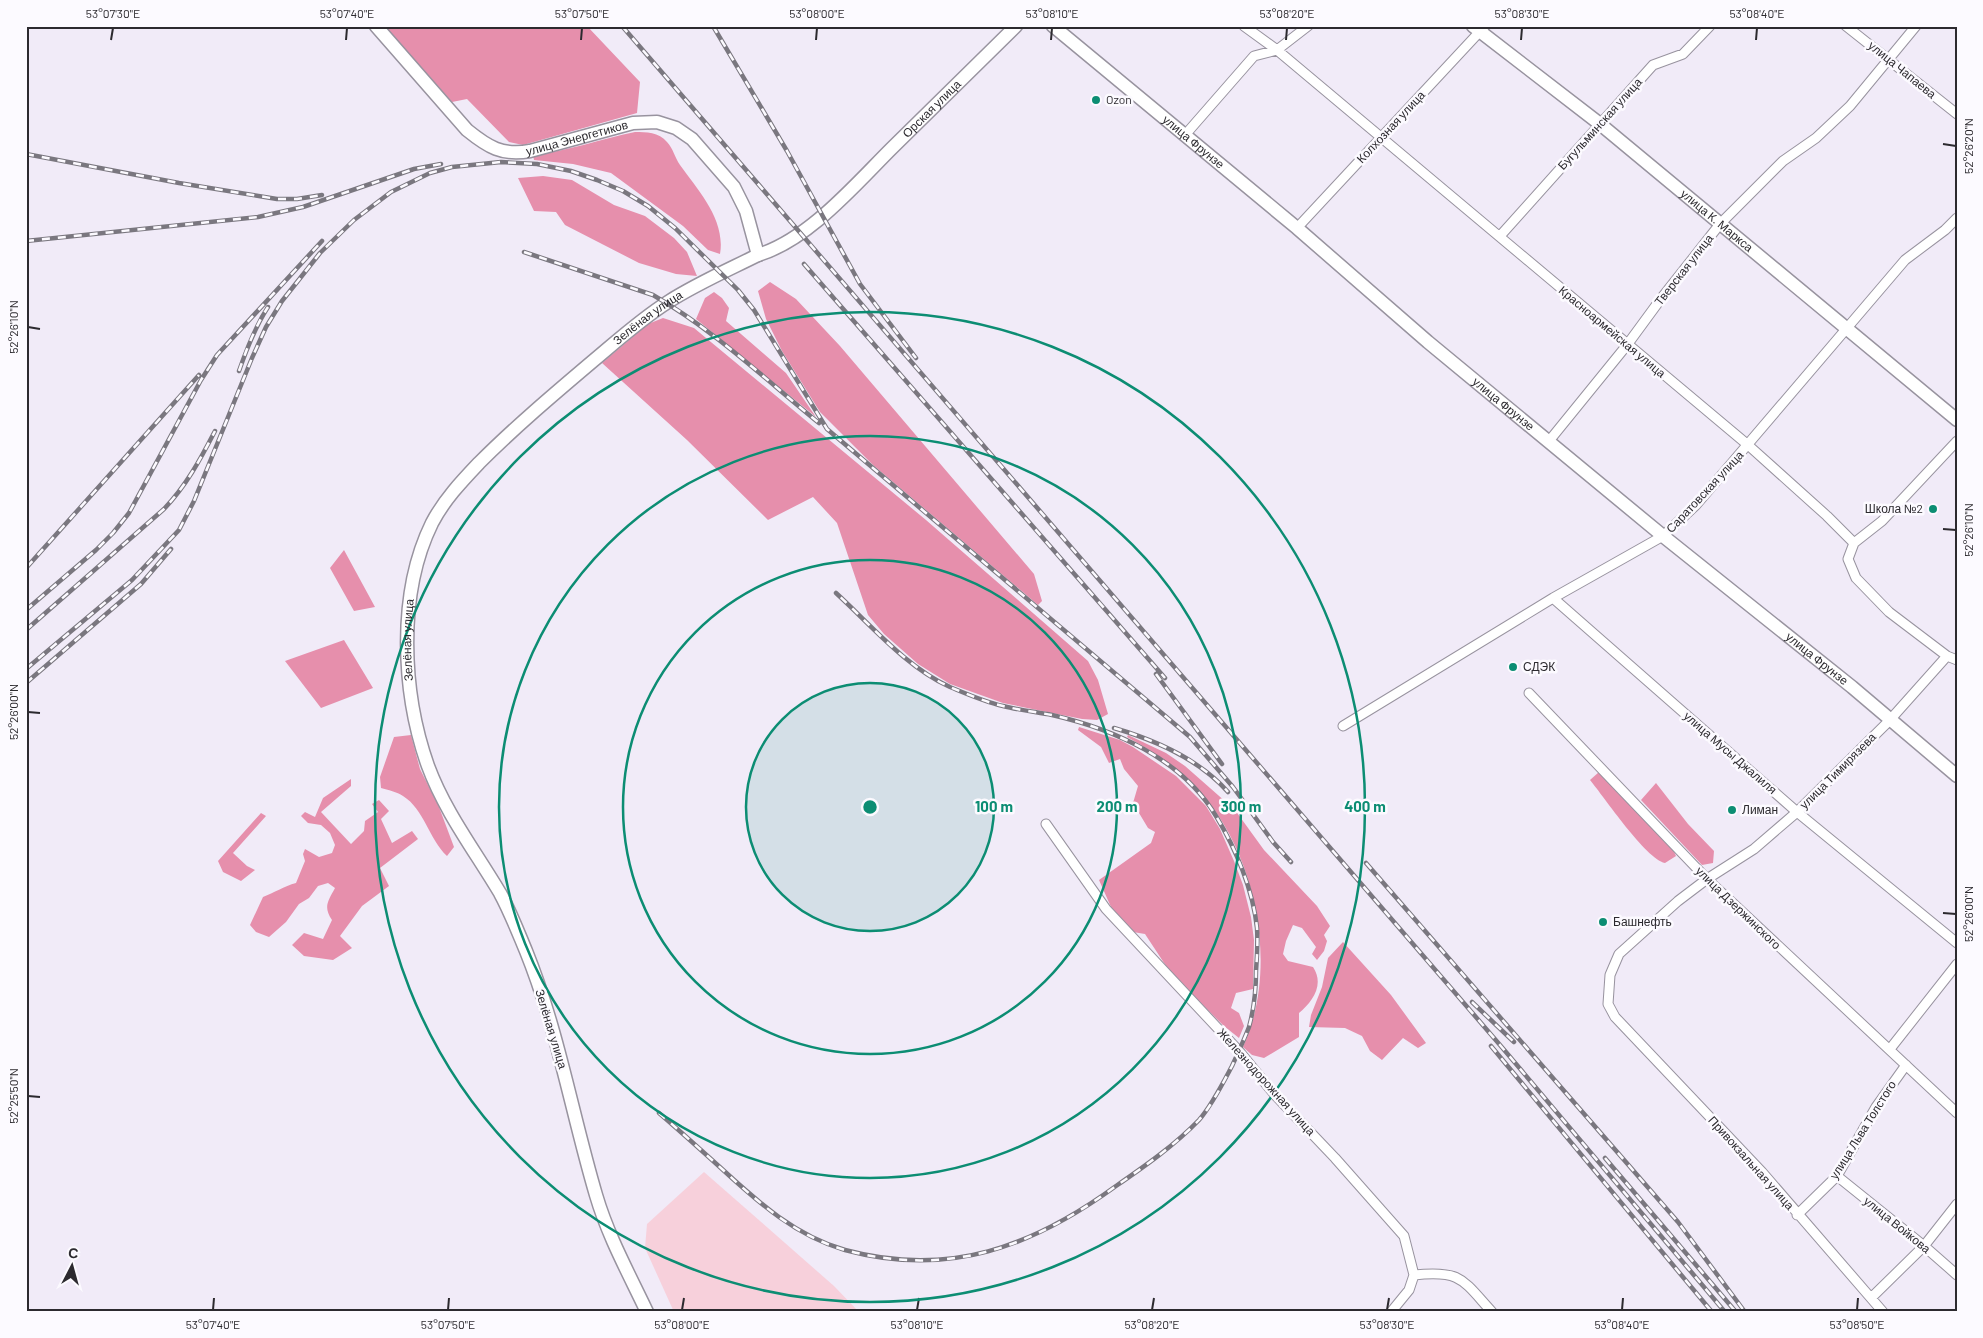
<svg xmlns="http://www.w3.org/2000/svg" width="1983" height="1338" font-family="Barlow,sans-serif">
<rect width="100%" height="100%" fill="#f1ebf8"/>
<path fill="#f7d0db" d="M704 1172 834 1286 859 1312H674L645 1248 647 1224Z"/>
<path fill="#e68fac" d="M384 26H587L640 82 637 113 523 145 509 142 467 99 452 102Z
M635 132C646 132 659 132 667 142 673 148 675 158 680 165 698 190 726 220 720 254L708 250 683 226 611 173 573 164 534 160 533 155C568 151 601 139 635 132Z
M543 176 572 180 614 205 645 216 674 238 687 252 697 276 676 274 639 263 565 225 556 212 534 211 518 178Z
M770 282 796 299 840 346 1034 574 1042 601 1038 605 873 465 820 412 782 351 766 319 758 291Z
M714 292 722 298 729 308 726 321 786 373 816 417 696 319 705 298Z
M663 318 694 328 926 520 1088 661 1098 680 1108 714 1097 720 1082 719 1003 703 950 684 918 664 884 634 868 615 837 523 813 497 768 520 687 440 602 363 648 324Z
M344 550 375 607 354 611 330 568Z
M344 640 373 688 321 708 285 661Z
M1079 727 1120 740 1133 747 1176 776 1206 806 1220 829 1234 861 1243 885 1251 917 1254 940 1253 989 1236 993 1231 1008 1239 1013 1244 1026 1239 1038 1224 1026 1172 975 1145 934 1133 932 1111 907 1099 880 1151 843 1155 832 1148 828 1133 803 1138 786 1124 769 1120 759 1109 763 1101 747 1078 730Z
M411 735 420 769 439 807 454 847 447 856C429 839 424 809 403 796 397 792 388 790 381 788L380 777 394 737Z
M1128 735 1166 753 1185 766 1235 810 1264 850 1317 906 1330 926 1324 935 1327 941 1324 951 1317 960 1312 954 1316 947 1302 928 1293 925 1286 941 1283 954 1288 961 1313 967C1325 985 1312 1002 1299 1013V1037L1264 1058 1252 1055 1243 1047C1280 966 1256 852 1197 788 1178 767 1152 751 1127 737Z
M1599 772 1671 845 1676 856 1665 863C1646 859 1604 797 1590 780Z
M351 779V786L321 812 351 844 364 831 365 821 378 812 372 804 379 800 389 811 381 819 392 843 412 831 418 839 380 868 389 886 362 906 340 936 352 948 333 960 304 956 292 945 304 933 323 939 332 920C323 907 328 901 335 888L328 883 318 886 309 898 299 904 286 922 269 937 256 932 250 925 263 897C274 893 284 886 296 883L305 861 303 854 305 849 319 857 332 853 335 845 330 833 321 825 308 823 301 816 305 812 315 817 323 798Z
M1656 783 1688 824 1714 851 1713 863 1702 865 1641 800Z
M261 813 266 816 233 853 247 866 255 870 241 881 223 872 218 861Z
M1343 942 1391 995 1426 1043 1418 1048 1403 1038 1382 1060 1370 1051 1362 1036 1345 1028 1309 1027 1311 1015 1322 987 1328 958Z"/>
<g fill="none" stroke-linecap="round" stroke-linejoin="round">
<g stroke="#98939f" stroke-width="11">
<path id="street" d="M1244 26 1277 50 1748 445 1827 516 1854 543 1848 559 1856 578 1889 612 1947 656
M1846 26 1957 114
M1185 135 1254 56 1277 50 1308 26
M1297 228 1485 26
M1500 236 1653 65 1683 54 1710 26
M1549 441 1627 345 1660 300 1720 224 1783 161 1816 138 1850 106 1916 26
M1854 543 1882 521 1957 441
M1553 598 1797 812 1957 943
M1529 693 1707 879 1957 1113
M1343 726 1553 598 1663 536 1696 505 1905 260 1945 230 1957 218
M1046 824 1106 909 1239 1051 1275 1095 1335 1158 1404 1236 1414 1275
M1890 1049 1957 964
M1837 1176 1924 1246 1957 1275
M1797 1215 1837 1176 1876 1107 1906 1065
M1414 1275C1461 1270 1462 1279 1492 1312
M1871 1298 1924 1246 1957 1204
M1391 1312 1409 1290 1414 1275
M1883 1312 1762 1172 1615 1017 1608 1004 1610 975 1619 954 1678 901 1707 879 1754 849 1797 812 1889 721 1947 656 1957 660"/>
</g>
<g stroke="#98939f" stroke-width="15">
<g id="secondary">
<path id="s1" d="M376 26 467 130C488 147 502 156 530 151L633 123 657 122 676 128 692 139 734 187 746 211 758 255"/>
<path id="s2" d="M1053 26 1297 228 1428 342 1663 536 1852 687 1957 776"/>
<path id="s3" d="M1473 26 1600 124 1957 420"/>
<path id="s4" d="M647 1312C629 1274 608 1236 596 1195 572 1114 558 1030 526 951 518 932 510 911 500 893 475 851 445 812 428 766 402 693 397 594 432 523 444 500 461 482 479 463 515 427 554 394 593 361 617 341 641 319 668 302 696 284 728 270 758 255 808 240 854 186 891 149 933 108 974 67 1016 26"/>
</g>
</g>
<use href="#street" stroke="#fff" stroke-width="9"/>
<use href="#secondary" stroke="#fff" stroke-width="12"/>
<g stroke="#7a777f" stroke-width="4.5">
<path id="rail" d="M622 26 1500 1045 1725 1312
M713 26 787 151 860 284 916 358
M26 154 179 183 277 199H297L322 195
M26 241 258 217 303 207 414 169 441 164
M524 252 653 295C714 330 765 379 819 423
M804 264 1165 678
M239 371C247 348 255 327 268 307
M27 567 199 375
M26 610 96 550 113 533 129 513 201 380 217 355 322 241
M26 630 164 509C186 486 200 460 215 431
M26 669 132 580 179 530 194 501 252 358 266 327 282 301 320 253 354 220 391 192 430 173 452 167 501 162 537 164 571 171 597 180 623 191 648 206 675 228 738 290 754 310 827 429 1190 737 1233 787 1273 842 1291 862
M1156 674 1222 764
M26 683 141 584 171 549
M1114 728C1155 740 1199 759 1228 792
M1366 863 1678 1222 1745 1312
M1472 1002 1514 1042
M1491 1046 1712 1312
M659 1113C680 1131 701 1150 722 1169 759 1203 796 1236 845 1250 949 1278 1032 1247 1116 1186 1145 1166 1175 1145 1199 1120 1212 1105 1223 1083 1232 1066 1238 1053 1244 1040 1249 1027 1254 1009 1256 989 1256 971 1257 957 1258 942 1257 928 1253 890 1236 849 1216 816 1182 759 1114 729 1052 715 1036 712 1019 710 1003 706 985 702 967 694 950 687 906 667 871 625 836 593
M1605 1158 1736 1312"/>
</g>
<use href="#rail" stroke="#fcfaff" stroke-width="2.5" stroke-dasharray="8" stroke-linecap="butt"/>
</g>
<path fill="none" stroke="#2c2a2f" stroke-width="2" d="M111 40 113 28M346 40 347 28M581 40 582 28M816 40 817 28M1051 40 1052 28M1286 40 1287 28M1521 40 1522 28M1756 40 1757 28M1943 144 1956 146M28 327 40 329M1943 529 1956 530M28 712 40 713M1943 913 1956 914M28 1096 40 1097M213 1310 214 1298M448 1310 449 1298M682 1310 684 1298M917 1310 919 1298M1152 1310 1154 1298M1387 1310 1389 1298M1622 1310 1623 1298M1857 1310 1858 1298"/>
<circle cx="870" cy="807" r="124" fill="#0c8d73" fill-opacity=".12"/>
<g fill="none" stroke="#0c8d73" stroke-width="2.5">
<circle cx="870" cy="807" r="124"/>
<circle cx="870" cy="807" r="247"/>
<circle cx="870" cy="807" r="371"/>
<circle cx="870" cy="807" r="495"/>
</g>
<g fill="#0c8d73" stroke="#fcfaff" stroke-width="2">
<circle cx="1096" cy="100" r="5"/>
<circle cx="1933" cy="509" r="5"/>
<circle cx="1513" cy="667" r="5"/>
<circle cx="1732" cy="810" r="5"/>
<circle cx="1603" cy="922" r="5"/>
</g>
<g text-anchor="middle" stroke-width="5" stroke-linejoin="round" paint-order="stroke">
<g font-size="12" fill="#2c2a2f" stroke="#fcfaff">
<text transform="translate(1902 70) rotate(39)" y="4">улица Чапаева</text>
<text dy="4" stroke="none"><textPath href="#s4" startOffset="1496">Орская улица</textPath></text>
<text transform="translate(1600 124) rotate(-48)" y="4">Бугульминская улица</text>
<text transform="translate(1391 127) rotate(-47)" y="4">Колхозная улица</text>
<text dy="4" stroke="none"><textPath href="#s1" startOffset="256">улица Энергетиков</textPath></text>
<text dy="4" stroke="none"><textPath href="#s2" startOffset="182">улица Фрунзе</textPath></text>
<text dy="4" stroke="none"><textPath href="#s3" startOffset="312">улица К. Маркса</textPath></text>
<text transform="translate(1684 270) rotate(-52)" y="4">Тверская улица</text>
<text dy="4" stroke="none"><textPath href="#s4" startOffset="1140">Зелёная улица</textPath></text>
<text transform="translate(1612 332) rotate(40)" y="4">Красноармейская улица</text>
<text dy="4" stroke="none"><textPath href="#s2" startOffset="588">улица Фрунзе</textPath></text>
<text transform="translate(1705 492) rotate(-47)" y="4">Саратовская улица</text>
<text dy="4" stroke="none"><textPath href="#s4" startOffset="720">Зелёная улица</textPath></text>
<text dy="4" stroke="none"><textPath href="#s2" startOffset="992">улица Фрунзе</textPath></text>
<text transform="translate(1730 753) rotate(41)" y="4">улица Мусы Джалиля</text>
<text transform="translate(1838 771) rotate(-45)" y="4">улица Тимирязева</text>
<text transform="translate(1738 908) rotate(44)" y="4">улица Дзержинского</text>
<text transform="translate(551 1029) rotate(73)" y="4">Зелёная улица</text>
<text transform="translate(1266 1082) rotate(48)" y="4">Железнодорожная улица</text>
<text transform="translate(1863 1130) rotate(-58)" y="4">улица Льва Толстого</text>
<text transform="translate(1751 1163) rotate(48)" y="4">Привокзальная улица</text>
<text transform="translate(1897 1225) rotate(39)" y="4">улица Войкова</text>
</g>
<g font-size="12" fill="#2c2a2f" stroke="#fcfaff" text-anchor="start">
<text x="1106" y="104">Ozon</text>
<text x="1923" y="513" text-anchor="end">Школа №2</text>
<text x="1523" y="671">СДЭК</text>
<text x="1742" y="814">Лиман</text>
<text x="1613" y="926">Башнефть</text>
</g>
</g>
<circle cx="870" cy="807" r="8" fill="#0c8d73" stroke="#fcfaff" stroke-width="2.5"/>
<g font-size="15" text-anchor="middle" font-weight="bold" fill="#0c8d73" stroke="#fcfaff" stroke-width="5" stroke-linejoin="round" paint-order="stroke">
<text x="994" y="812">100 m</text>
<text x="1117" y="812">200 m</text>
<text x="1241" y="812">300 m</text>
<text x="1365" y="812">400 m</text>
</g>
<rect width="1983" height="1338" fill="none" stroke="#fcfaff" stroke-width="55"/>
<g transform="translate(72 1266) rotate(6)" stroke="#fcfaff" stroke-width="4" paint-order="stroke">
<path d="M0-4L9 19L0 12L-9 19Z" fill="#2c2a2f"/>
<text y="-8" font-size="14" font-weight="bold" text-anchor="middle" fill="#2c2a2f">С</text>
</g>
<rect x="28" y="28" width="1928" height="1282" fill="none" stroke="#2c2a2f" stroke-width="2"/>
<g font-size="12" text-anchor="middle" fill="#2c2a2f">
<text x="113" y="18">53°07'30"E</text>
<text x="347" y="18">53°07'40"E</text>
<text x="582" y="18">53°07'50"E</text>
<text x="817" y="18">53°08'00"E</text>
<text x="1052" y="18">53°08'10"E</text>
<text x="1287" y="18">53°08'20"E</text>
<text x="1522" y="18">53°08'30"E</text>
<text x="1757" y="18">53°08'40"E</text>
<text transform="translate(1969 146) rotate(-90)" y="4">52°26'20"N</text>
<text transform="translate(14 327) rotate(-90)" y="4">52°26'10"N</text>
<text transform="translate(1969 530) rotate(-90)" y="4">52°26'10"N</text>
<text transform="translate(14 712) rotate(-90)" y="4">52°26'00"N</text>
<text transform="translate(1969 914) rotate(-90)" y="4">52°26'00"N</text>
<text transform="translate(14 1096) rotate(-90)" y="4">52°25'50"N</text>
<text x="213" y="1329">53°07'40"E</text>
<text x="448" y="1329">53°07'50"E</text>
<text x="682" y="1329">53°08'00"E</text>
<text x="917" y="1329">53°08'10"E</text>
<text x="1152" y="1329">53°08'20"E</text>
<text x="1387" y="1329">53°08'30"E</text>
<text x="1622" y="1329">53°08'40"E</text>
<text x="1857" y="1329">53°08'50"E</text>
</g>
</svg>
